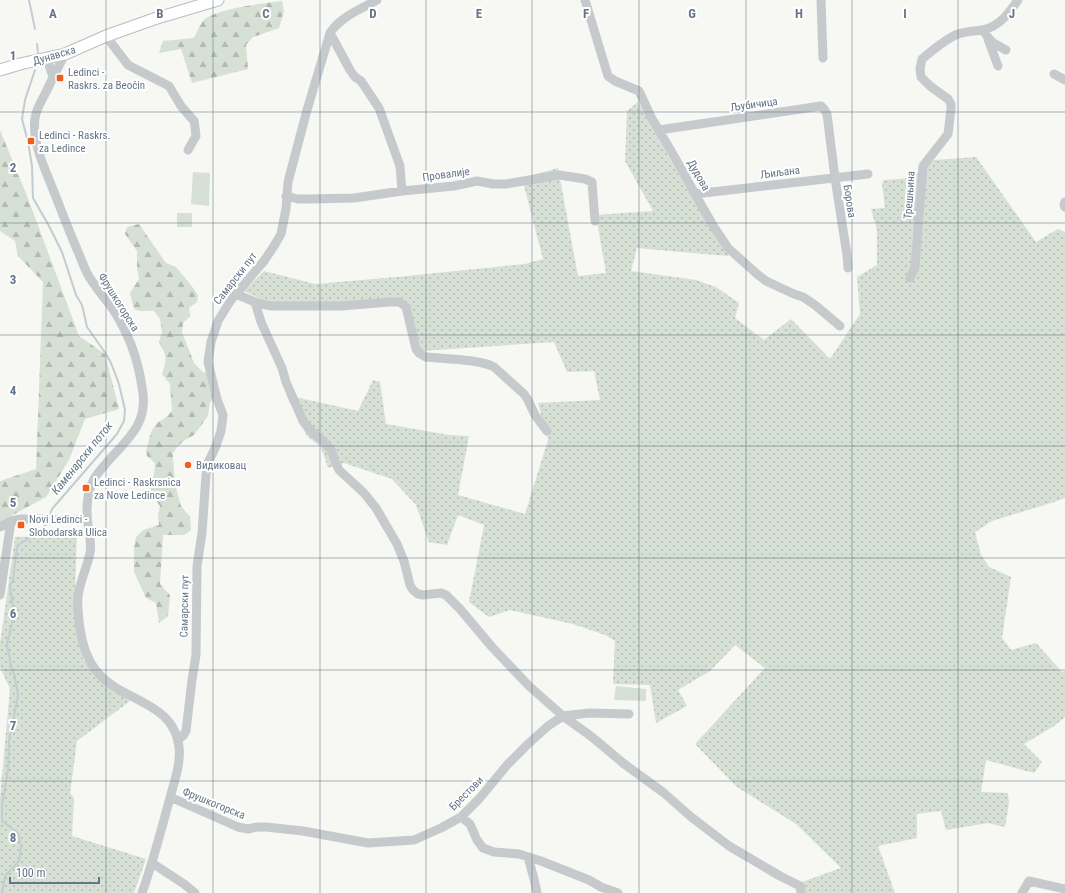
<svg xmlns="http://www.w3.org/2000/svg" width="1065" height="893" font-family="'Roboto Condensed',sans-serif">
<defs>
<pattern id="grass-dots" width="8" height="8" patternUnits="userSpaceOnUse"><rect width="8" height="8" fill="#d7e0d4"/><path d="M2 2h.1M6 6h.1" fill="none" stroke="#b2bab2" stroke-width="1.8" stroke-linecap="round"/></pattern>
<pattern id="forest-firs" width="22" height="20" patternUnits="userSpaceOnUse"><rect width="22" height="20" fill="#d7e0d4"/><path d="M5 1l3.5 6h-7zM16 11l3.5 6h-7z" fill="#b2bab2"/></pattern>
</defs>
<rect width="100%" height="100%" fill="#f7f7f4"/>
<path fill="url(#grass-dots)" d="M638 102 687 189 729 256 692 253 637 248 631 271 696 280 716 287 739 303 735 318 764 340 791 319 830 359 860 314 857 277 877 265V230L871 209 885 208 882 185 883 180 912 178 934 160 976 157 1036 242 1058 229 1065 232V498L1054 502 992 521 975 532 981 555 989 567 1011 577 1002 638 1011 650 1036 643 1062 672 1065 671V717L1054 726 1024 744 1042 762 1034 773 986 760 981 792 1008 793 1009 803 1005 827 988 823 946 830 941 811 917 814V838L878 846 895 893H805L802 882 841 868 796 824 737 787 695 744 765 668 735 645 710 671 678 690 687 706 656 723 650 685 613 684 615 641 605 635 573 624 510 610 489 617 469 602 484 525 458 515 447 545 429 542 416 505 392 479 344 463 328 468 321 447 307 436 286 395 358 411 373 380 380 382 386 424 449 435 469 436 458 495 525 514 548 440 538 403 600 400 594 371 567 372 554 342 421 351 404 306 273 305 244 291 264 271 315 284 397 277 525 264 543 259 522 178 558 168 578 276 606 273 596 215 653 211 625 161 627 111Z
M77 536 74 611 83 659 100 680 130 701 77 741 70 793 74 798 72 836 146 859 134 893H0V798L10 689 0 667V644L15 537Z"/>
<path fill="url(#forest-firs)" d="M282 1 284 11 279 28 253 37 246 45 248 69 192 83 181 49 159 53 163 41 194 38C197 33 199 26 203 21 213 9 265 3 282 1Z
M0 130 29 201 79 336 105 354 119 409 85 419 69 460 46 497 0 522V481L36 469 43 282 18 256 15 241 0 231Z
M139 224 166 263 176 267 191 285 198 295 197 302 189 308 190 316 183 323 182 332 194 363 203 372 209 373 214 400 210 402 208 416 194 435 185 440 178 446 173 453V459L175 484 181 506 190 517 191 530 184 535H163L160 584 170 595 168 616 159 623 156 603 146 598 134 572V548L136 537 143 530 159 525 158 514 160 506 152 496 150 486 154 474 155 463 147 456 146 451 151 432 157 423 168 416 172 410 170 384 162 374C167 359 167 356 159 342L162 332 160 319 154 311C145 310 143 313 134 309L130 293 139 279 137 267V251L125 234 127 227Z"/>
<path fill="#d7e0d4" d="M193 172 210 173 209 206 191 204Z
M177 213H192V227H177Z
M616 686 646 689V701L614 700Z"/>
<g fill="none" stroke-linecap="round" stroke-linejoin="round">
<path stroke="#c2cdd2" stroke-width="2" d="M29 0 35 29
M37 44 38 54
M35 70 25 100 22 119 28 142 32 166 33 198 49 226 62 252 76 295 82 305 87 327 106 354 111 363 119 384 125 410 124 421 117 434 52 509 49 517
M2 893 5 876 19 861 21 847 18 833 2 821V806L8 770 9 740 18 696 15 677 12 670 7 644 14 615 10 585 13 581 17 546C25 540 43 531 47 523"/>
<g stroke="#b9bdc1" stroke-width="13">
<path id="major" d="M0 70 20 64 65 54 106 36 154 19 218 0"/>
</g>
<path stroke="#c6cacd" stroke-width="9" d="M585 0 608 76 615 81 639 91 651 117 674 156 695 194 714 227 728 248 757 274 766 281 794 294 803 297 815 305 840 326
M821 0 823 58
M983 30C991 43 993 43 1006 50
M330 33 350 70 355 77 361 81 379 108 400 166 402 191
M106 36 128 65 169 86 181 106 194 121 195 127 196 136 188 150
M988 39 998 66
M65 54C58 67 52 79 46 92 42 100 36 109 35 118 32 140 42 162 50 182 59 204 67 226 76 247 80 256 83 265 87 273 94 286 104 297 112 308 128 332 138 359 142 387 149 422 130 437 109 460 104 466 98 472 94 479 87 492 86 510 88 525 89 534 92 543 90 553 86 572 76 588 78 608 79 630 83 657 99 674 124 702 174 702 179 747 181 764 174 782 170 798 161 830 153 862 142 893
M47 59 53 77
M1054 74 1065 80
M659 130 821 106 824 109 827 114 835 178 847 255 848 268
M695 194 868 174
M286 196 298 199H311L354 198 402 191 454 186 477 181 493 184H506L559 175 585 179 592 182 595 221
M1065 202 1064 205 1065 207
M910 278 915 267 923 166 948 134 951 109V104L948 99 930 86 921 77 920 69 922 59C933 50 945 39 958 34 966 31 975 31 983 30 1000 26 1009 13 1018 0
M236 294 255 302 270 306H341L390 302H400L406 307 416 349 419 353 426 357C445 359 478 359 494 367L524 394 528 400 535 415 547 431
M255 302 261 322 282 368 286 382 303 421 313 433 323 441 331 450 335 461 339 470 364 493 376 508 397 544 404 561 410 585 413 590 418 594 423 595 441 593 446 595 460 609 492 647 529 686 563 716 592 737 623 763 664 793 690 816 729 846 780 876 800 886 801 893
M0 527 11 521 21 519H39L57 520 87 519
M0 595 11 521
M178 739 183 736 186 731 192 680 196 655 197 566 202 533 206 475 208 463 216 446 221 431 223 415 217 399 208 362 211 342 218 321 231 300 264 261 274 246 281 234 286 209 288 182 307 110 330 33C340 17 361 9 377 0
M170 797 238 827 248 829 257 827H266L303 831 368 843 414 840 441 828 461 817 479 799 507 765 528 744 548 726 563 716 589 713 629 714
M461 817 470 824 477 840 483 848 494 852 519 854 541 861 589 880 601 887 618 893
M528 857 534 879 537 893
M152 863 184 884 195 893
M1022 893 1029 881 1065 889"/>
<use href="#major" stroke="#fff" stroke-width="11"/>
</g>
<path fill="none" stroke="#647587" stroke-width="1" stroke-opacity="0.55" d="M106 0V893M213 0V893M320 0V893M426 0V893M532 0V893M639 0V893M746 0V893M852 0V893M958 0V893M0 112H1065M0 223H1065M0 335H1065M0 446H1065M0 558H1065M0 670H1065M0 781H1065"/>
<g fill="#f15d1a" stroke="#fff" stroke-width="1.5">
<rect x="56" y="74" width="8" height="8" rx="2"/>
<rect x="27" y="137" width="8" height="8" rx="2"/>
<circle cx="188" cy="465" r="4"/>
<rect x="82" y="484" width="8" height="8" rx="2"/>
<rect x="17" y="521" width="8" height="8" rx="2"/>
</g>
<g text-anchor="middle" stroke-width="4" stroke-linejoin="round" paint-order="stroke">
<g font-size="11" fill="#647587" stroke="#fff">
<text transform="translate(54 55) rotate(-16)" y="4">Дунавска</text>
<text transform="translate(754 104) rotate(-8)" y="4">Љубичица</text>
<text transform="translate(780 172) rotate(-7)" y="4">Љиљана</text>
<text transform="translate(446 174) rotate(-8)" y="4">Провалије</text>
<text transform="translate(699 175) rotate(61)" y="4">Дудова</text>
<text transform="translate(909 195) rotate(-86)" y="4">Трешњина</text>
<text transform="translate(850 201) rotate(81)" y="4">Борова</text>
<text transform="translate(235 278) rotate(-52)" y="4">Самарски пут</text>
<text transform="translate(119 302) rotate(58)" y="4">Фрушкогорска</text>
<text transform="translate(184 606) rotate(-89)" y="4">Самарски пут</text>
<text transform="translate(466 793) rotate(-45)" y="4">Брестови</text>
<text transform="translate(214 803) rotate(22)" y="4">Фрушкогорска</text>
</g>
<g font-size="11" fill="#647587" stroke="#fff" text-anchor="start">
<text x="68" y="76">Ledinci -<tspan x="68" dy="13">Raskrs. za Beočin</tspan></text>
<text x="39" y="139">Ledinci - Raskrs.<tspan x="39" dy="13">za Ledince</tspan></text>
<text x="196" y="469">Видиковац</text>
<text x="94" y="486">Ledinci - Raskrsnica<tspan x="94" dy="13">za Nove Ledince</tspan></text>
<text x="29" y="523">Novi Ledinci -<tspan x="29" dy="13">Slobodarska Ulica</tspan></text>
</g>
<g font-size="12" font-style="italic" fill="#5f7783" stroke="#fff">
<text transform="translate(82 458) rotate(-51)" y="4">Каменарски поток</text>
</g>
</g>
<g font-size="13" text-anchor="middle" font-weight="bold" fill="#647587" stroke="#fff" stroke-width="4" stroke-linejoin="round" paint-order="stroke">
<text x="53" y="18">A</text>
<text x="160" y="18">B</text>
<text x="266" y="18">C</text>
<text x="373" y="18">D</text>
<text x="479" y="18">E</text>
<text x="586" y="18">F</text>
<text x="692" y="18">G</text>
<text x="799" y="18">H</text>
<text x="905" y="18">I</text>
<text x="1012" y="18">J</text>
<text x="13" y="60">1</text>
<text x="13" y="172">2</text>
<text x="13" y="284">3</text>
<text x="13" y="395">4</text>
<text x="13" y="507">5</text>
<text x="13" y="618">6</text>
<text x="13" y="730">7</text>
<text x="13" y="842">8</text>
</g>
<path d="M10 877v6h89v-6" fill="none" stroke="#647587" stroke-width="2"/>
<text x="16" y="877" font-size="12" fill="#647587" stroke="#ffffff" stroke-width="3" paint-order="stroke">100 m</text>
</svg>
